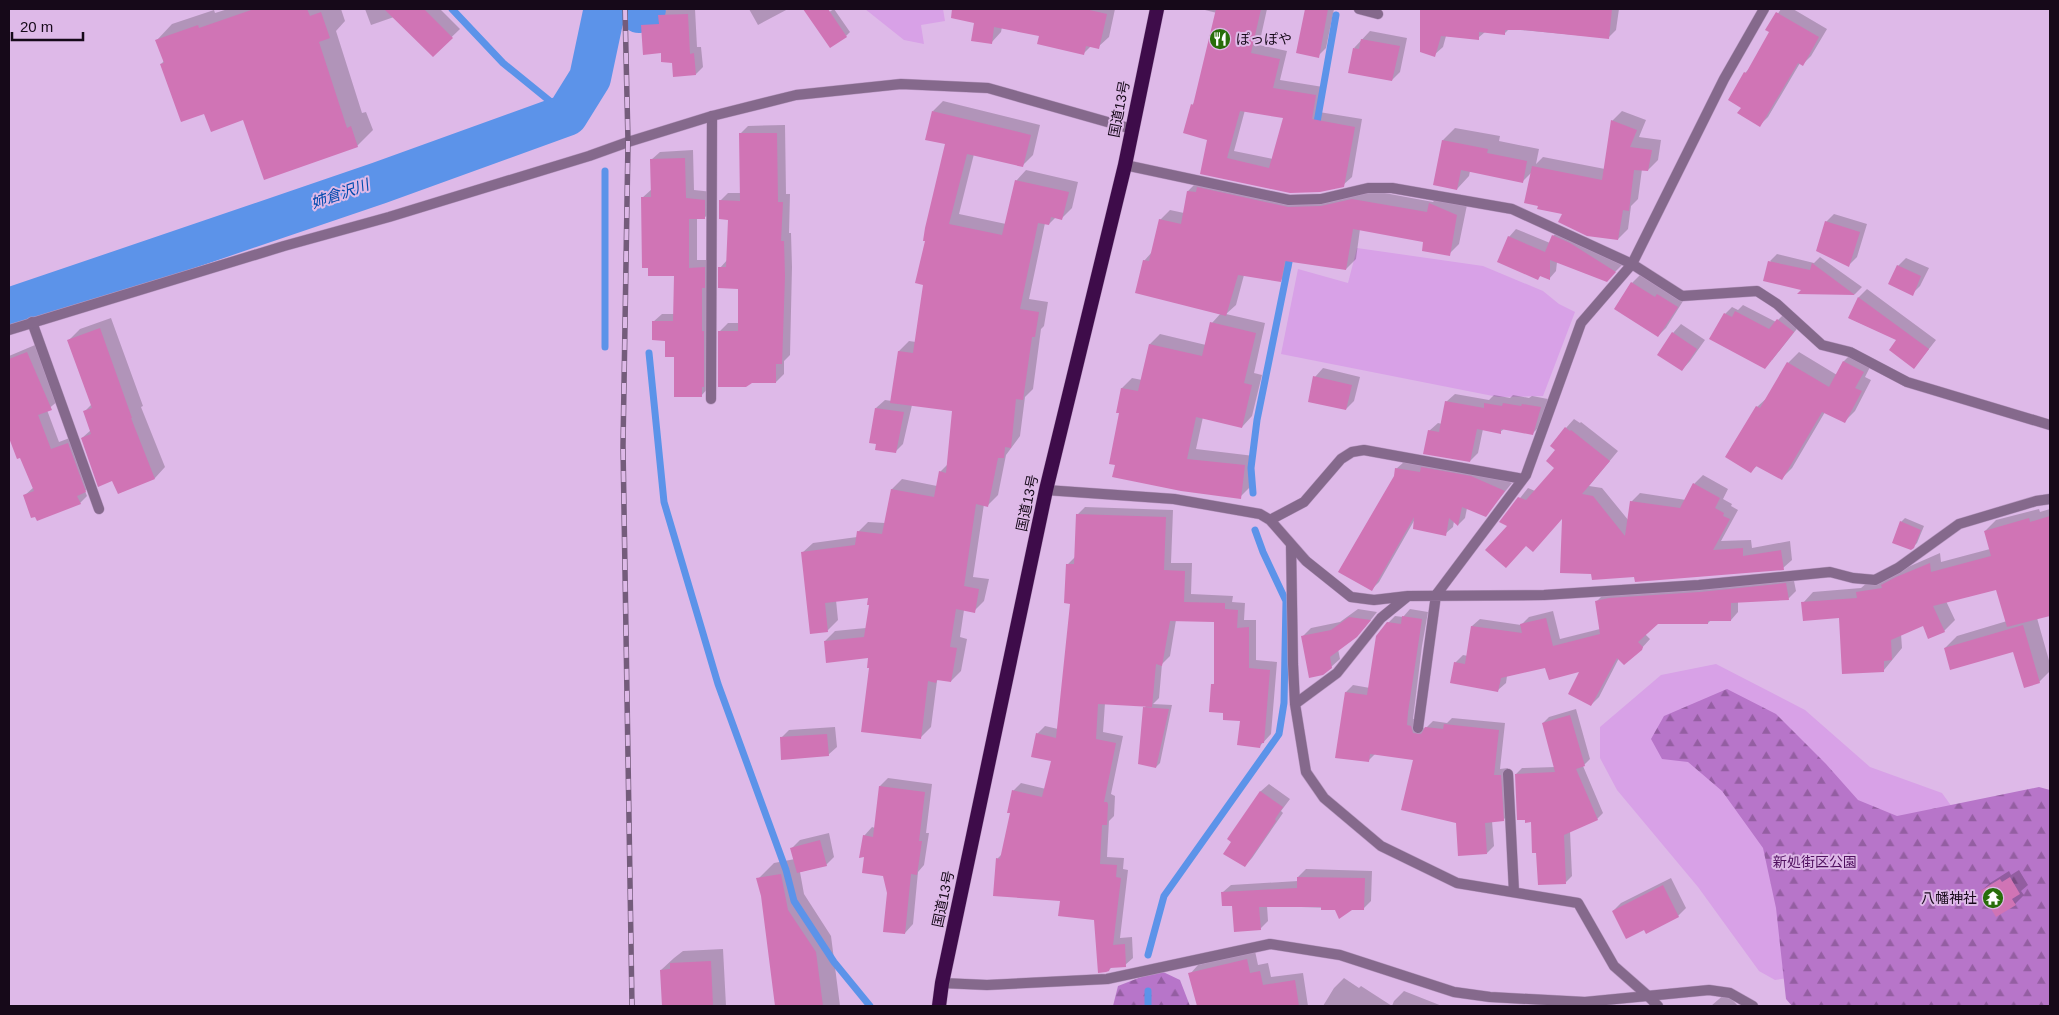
<svg xmlns="http://www.w3.org/2000/svg" width="2059" height="1015" font-family="Helvetica,'Noto Sans JP',sans-serif">
<defs>
<pattern id="forest-firs" width="22" height="20" patternUnits="userSpaceOnUse" patternTransform="scale(1.25)"><rect width="22" height="20" fill="#b775c9"/><path d="M5 1l3.5 6h-7zM16 11l3.5 6h-7z" fill="#945ea2"/></pattern>
</defs>
<rect width="100%" height="100%" fill="#deb9e8"/>
<path fill="#d8a1e7" d="M865 9H943L945 21 921 25 924 44 904 40Z
M1357 248 1483 266 1543 291 1559 304 1575 312 1543 396 1498 397 1281 354 1298 269 1348 283Z
M1716 664 1805 710 1870 767 1942 793 1980 846 1955 951 1775 980 1759 971 1698 887 1617 790 1600 758V727L1661 675Z"/>
<path fill="url(#forest-firs)" d="M1727 689 1776 714 1826 764 1858 800 1897 816 2039 787 2050 790V1006H1792L1786 999 1776 908 1763 848 1722 791 1688 762 1662 759 1651 739 1664 716Z
M1159 970 1180 980 1190 1006H1113L1118 986Z"/>
<path fill="#0003" fill-rule="evenodd" d="M228 9H341L345 21 336 31 362 113 366 112 373 130 357 146 244 118 205 112 161 64 164 61 157 40 172 24 214 10 215 13Z
M365 9H417L419 13 423 9H440L460 29 433 55 394 17 371 25Z
M667 9H695L697 47H701L703 67 696 74 674 62 662 51 642 26 650 18H660Z
M749 9H788L758 25Z
M834 9 850 32 846 36 818 19Z
M979 9H1115L1109 37 1098 47 1091 46 1084 53 1040 35 1002 27 1001 32 991 43 972 40Z
M1201 9H1267L1259 45 1287 51 1280 80 1323 87 1319 112 1362 119 1352 177 1343 185 1201 173 1209 139 1192 105 1195 102 1217 13ZM1245 110 1284 117 1273 159 1234 151Z
M1307 9H1334L1326 48 1318 56 1298 52Z
M1421 9H1619L1616 30 1608 38 1509 29 1504 34 1485 32 1478 38 1446 36 1443 47 1434 55 1421 51Z
M1781 9H1793L1827 29 1811 56 1803 64 1800 63 1768 117 1760 125 1742 107 1745 73 1750 68 1770 32 1767 30Z
M1370 31 1407 38 1400 72 1392 80 1354 48Z
M943 101 1040 125 1033 155 1023 165 974 154 959 214 1006 224 1016 181 1026 170 1078 182 1072 208 1062 218 1056 217 1049 224 1045 223 1029 299 1048 302 1044 326 1041 329 1033 389 1025 397 1020 436 1006 455 998 495 988 505 984 504 973 577 989 579 984 601 974 611 964 610 960 637 967 639 961 671 951 681 938 679 937 681 931 727 921 737 870 667V657L825 641 835 631 866 628 871 604 870 596 836 600 838 620 828 630 812 632 802 553 813 543 857 537 858 532 868 522 885 523 892 489 902 479 937 486 940 472 948 464 954 410 912 405 903 444 895 452 876 408 885 400 892 401 899 351 909 341 916 342 946 143 933 111Z
M1622 111 1646 120 1639 137 1661 140 1658 160 1648 170 1642 169 1638 199 1631 206 1628 229 1618 239 1563 213 1532 172 1523 181 1470 171 1469 176 1457 189 1443 140 1455 128 1500 136 1499 141 1539 149 1536 164 1543 157 1605 169 1612 121Z
M785 125 786 194H790L789 233H791L792 267 790 355 784 361V374L776 382 719 332 728 323H739L740 287 720 268 728 259 730 218 720 201 728 193H741L740 134 748 126Z
M693 150 694 190 713 192V210L704 218H697V260H712L709 387 701 396 653 322 662 314H674L675 275 642 198 652 189 651 160 660 152Z
M1198 181 1298 197 1363 189 1433 202 1440 194 1467 205 1459 244 1449 254 1425 241 1360 229 1356 259 1346 269 1292 261 1291 270 1281 280 1244 275 1236 305 1226 314 1265 323 1254 373 1262 375 1252 416 1242 427 1203 417 1196 449 1254 456 1250 487 1240 497 1116 464 1120 412H1117L1122 388 1132 378 1142 380 1150 344 1160 334 1206 345 1212 323 1221 313 1144 261 1152 252 1160 220 1170 210 1184 213 1188 191Z
M1834 214 1867 224 1857 257 1849 265 1826 222Z
M1561 228 1622 265 1614 273 1557 262 1556 271 1549 279 1541 275 1538 278 1509 237 1516 229 1550 243 1553 236Z
M1777 254 1814 263 1820 257 1862 287 1855 294 1800 293 1803 289 1770 261Z
M1906 258 1929 268 1920 286 1912 294 1898 266Z
M1640 275 1685 298 1666 328 1658 336 1632 283Z
M1867 289 1936 340 1914 368 1898 340 1849 318 1859 297Z
M1743 305 1776 322 1785 313 1800 325 1772 360 1725 314 1732 307 1738 310Z
M111 318 143 406 141 407 165 467 155 478 113 479 82 438 91 430 84 412 92 404 69 340 80 329Z
M1681 324 1705 340 1690 361 1682 370 1673 333Z
M35 345 58 401 47 410 59 442 75 436 92 484 85 491 87 496 80 503 24 496 34 487 20 456 18 457 9 436V356Z
M1854 351 1873 361 1865 377 1871 380 1855 411 1845 421 1825 412 1792 468 1782 478 1758 465 1751 471 1757 407 1768 397 1788 363 1799 352 1837 375 1844 361Z
M1323 368 1360 377 1354 401 1346 409 1315 377Z
M1455 394 1489 400 1494 395 1510 398 1513 395 1529 398 1532 396 1548 399 1541 425 1533 433 1504 429 1500 432 1483 429 1478 453 1470 461 1429 431 1438 423 1442 424 1446 402Z
M1574 419 1580 423 1581 422 1618 451 1589 486 1602 488 1629 521 1631 502 1640 493 1686 500 1694 484 1703 475 1728 489 1723 499 1732 504 1731 506 1738 510 1721 541 1751 540 1752 548 1790 541 1792 560 1783 568 1635 576 1592 572 1563 517 1509 525 1501 522 1528 488 1535 491 1556 468 1557 450 1566 428Z
M1404 462 1478 469 1512 483 1486 515 1467 508 1465 518 1458 525 1454 521 1453 527 1445 534 1415 519 1379 582 1372 589 1396 469Z
M1085 507 1173 510 1171 563H1192L1191 594 1233 596 1232 602 1245 603 1244 620H1256V660L1277 662 1271 734 1259 747 1242 720 1225 712 1213 685 1215 682V621L1176 620 1170 656 1162 664 1159 698 1153 704 1172 705 1160 763 1156 767 1145 707 1146 706 1105 703 1103 732 1123 736 1111 794 1115 796 1114 816 1109 821 1107 857 1124 858 1123 869 1128 870 1120 938 1132 937 1133 958 1125 965 1113 966 1109 970 1096 919 997 859 1002 854 1012 812 1013 791 1021 783 1046 789 1052 760 1037 734 1045 726 1058 729 1071 602 1067 565 1076 556 1077 515Z
M2039 509 2040 512 2050 509V614L2037 618 2050 664V671L2039 682 2013 651 1945 648 1957 636 2007 621 1997 589 1946 601 1955 620 1944 631 1923 625 1901 634 1902 648 1884 670 1840 617 1803 603 1813 592 1861 588 1868 582 1889 578 1908 567 1940 553 1941 562 1990 549 1985 531 1996 520Z
M1905 518 1924 526 1917 543 1913 547 1901 522Z
M1793 576 1796 591 1788 599 1738 602V612L1731 620H1711L1708 623H1657L1645 634 1650 639 1641 649 1619 658 1599 697 1591 705 1582 671 1546 666 1507 676 1506 683 1498 690 1455 663 1463 655 1468 656 1472 626 1480 619 1521 625 1529 617 1553 611 1560 639 1600 629 1596 602 1604 594Z
M1358 609 1377 612 1365 627 1338 649 1340 659 1331 667 1303 636 1311 628 1340 622Z
M1410 609 1428 612 1422 646 1413 719H1418V724L1425 729 1433 721 1447 723 1452 718 1505 723 1500 769 1508 768 1510 813 1503 820 1492 821 1494 846 1487 853 1457 822 1414 759 1376 753 1369 760 1346 692 1353 685 1370 688 1388 623 1395 616 1403 617Z
M1576 709 1590 759 1583 766 1603 813 1597 819 1570 831 1572 876 1566 882 1537 852 1532 821 1516 774 1522 768 1555 767 1543 723 1549 717Z
M835 727 837 747 828 755 781 738 789 730Z
M888 778 932 784 926 833H929L924 865 918 872 913 924 905 933 888 893 884 875 866 855 864 836 872 827 875 828 880 786Z
M1269 784 1290 799 1281 811 1283 813 1252 858 1245 866 1233 842 1229 839 1261 791Z
M829 833 834 857 826 865 800 872 804 894 831 936 840 1006H776L762 896 758 879 774 863 795 859 792 848 800 840Z
M1306 869 1372 871 1371 901 1363 909 1267 906 1268 921 1260 929 1233 905 1223 892 1231 885 1298 881V877Z
M2019 870 2028 885 2021 891 2024 895 2015 904 1996 915 1981 891 1990 883 2009 871 2011 875Z
M1671 878 1686 908 1678 916 1644 929 1613 911 1621 903Z
M723 949 726 1006H663L661 970 674 958 683 951Z
M1255 951 1258 965 1268 963 1271 977 1303 973 1308 1006H1244L1243 1004 1236 1006H1198L1190 974 1198 965Z
M1344 978 1359 988 1361 986 1392 1006 1394 1001 1404 991 1442 1006H1323L1334 988Z
M1726 993 1738 1006H1711Z"/>
<g fill="none" stroke-linecap="round" stroke-linejoin="round">
<path stroke="#5c93e9" stroke-width="7" d="M452 9 503 63 567 115
M1316 128 1336 15
M605 347V171
M649 353 664 502 718 684 786 870 794 901 834 962 870 1006
M1253 493 1251 468 1257 420 1291 252
M1148 955 1164 896 1279 734 1284 703 1286 601 1263 552 1255 530
M1148 991V1006"/>
<path stroke="#5c93e9" stroke-width="42" d="M639 12 645 9
M9 309 379 183 567 115 590 78 604 12"/>
</g>
<path fill="#d074b5" fill-rule="evenodd" d="M254 9H307L310 16 321 12 330 38 319 42 347 128 351 126 358 147 264 180 243 120 211 132 204 114 181 122 160 64 164 63 155 40 198 25 199 28Z
M384 9H424L453 38 433 57Z
M803 9H828L847 37 830 48Z
M952 9H1085L1107 14 1099 49 1086 46 1084 55 1037 44 1039 36 994 27 992 44 971 41 974 23 951 18Z
M1216 9H1261L1251 53 1280 59 1273 88 1316 95 1312 119 1355 127 1344 187 1320 192 1290 193 1200 174 1207 140 1183 133 1191 104 1193 105ZM1240 111 1283 118 1269 168 1227 158Z
M1305 9H1328L1319 58 1296 53Z
M1420 9H1612L1609 39 1523 30H1505V35L1479 32V40L1441 36 1435 57 1420 52Z
M1776 12 1819 37 1803 66 1798 63 1760 127 1737 113 1741 108 1728 100 1744 72 1746 73 1769 32 1765 30Z
M688 14 690 54 694 53 696 75 673 77 672 63 661 62V53L643 55 641 25 659 24 658 15Z
M1361 39 1400 46 1392 81 1348 73 1353 48 1359 49Z
M932 111 1031 135 1023 167 967 154 949 224 1002 235 1015 180 1069 192 1062 220 1051 217 1049 225 1038 223 1020 309 1039 312 1035 337H1032L1023 400 1016 399 1011 448 1005 447 1004 458H998L988 507 976 504 964 586 979 589 975 613 956 609 950 647 957 648 951 682 937 680 936 683 928 681 921 739 861 732 869 668H867L868 658 826 663 824 641 864 637 869 605H867L868 598 825 603 828 632 810 634 801 552 855 545 857 531 882 534 891 489 934 497 939 471 946 473 952 411 890 403 898 351 913 353 923 285 915 283 925 241H923L925 228 945 144 925 140Z
M1611 120 1637 130 1630 147 1652 150 1648 171 1634 170 1629 211 1623 210 1618 240 1587 236 1558 222 1562 214 1537 209 1538 206 1524 203 1532 166 1602 180Z
M739 133H777L778 202H783L781 241H784L785 276 782 364H776V383H752L746 387H718V331H738V289L718 288V267H726L728 220 719 219V200L740 201Z
M1442 140 1488 149 1487 153 1527 161 1523 183 1461 170 1457 190 1433 185Z
M685 158 686 198 705 200V219H689V268L705 267V288H702V331H704V387H702V397H674V357H665V341L652 340V321H673L674 276H648V268H642L641 197H651L650 159Z
M1197 187 1288 207 1321 206 1352 199 1427 212 1429 203 1457 215 1450 256 1422 251 1423 242 1353 229 1346 270 1285 261 1281 282 1238 275 1226 316 1135 293 1143 260 1149 261 1159 219 1181 224 1187 191 1196 192Z
M1825 221 1860 232 1849 267 1816 251Z
M1552 235 1570 243 1616 272 1607 282 1550 260V280L1540 276 1538 280 1497 262 1508 236 1545 252Z
M1768 261 1810 270 1812 263 1855 295 1797 294 1801 290 1763 281Z
M1897 265 1921 276 1913 296 1888 284Z
M1631 282 1655 297 1657 294 1678 307 1658 337 1614 309Z
M1858 297 1929 349 1914 369 1889 350 1896 340 1848 318Z
M1735 311 1769 329 1777 319 1794 332 1765 369 1709 339 1724 313 1732 317Z
M1210 322 1256 333 1244 383 1252 385 1242 428 1196 417 1187 459 1245 465 1241 499 1181 491 1112 477 1115 465 1109 464 1119 413H1116L1121 388 1138 391 1149 344 1202 356Z
M100 328 132 418H131L155 479 118 494 112 481 98 487 81 438 91 434 83 411 92 408 67 340Z
M1672 332 1697 349 1682 371 1657 355Z
M27 352 52 410 38 415 51 449 68 443 86 492 77 496 81 504 37 521 35 517 31 518 23 495 34 491 20 458 17 459 9 438V359Z
M1843 361 1864 372 1855 388 1862 391 1845 423 1822 412 1782 480 1756 466 1751 473 1725 457 1756 406 1760 408 1787 362 1829 387Z
M1313 376 1352 385 1346 410 1308 402Z
M1445 401 1484 408V403L1502 406 1503 403 1521 406 1522 404 1541 407 1533 435 1501 429V434L1477 429 1470 462 1423 454 1428 430 1439 432Z
M875 408 904 412 896 453 875 450 876 444 869 443Z
M1565 427 1570 431 1571 430 1610 461 1582 494 1593 496 1625 536 1630 501 1680 508 1693 483 1720 498 1715 508 1724 513 1723 516 1730 519 1713 550 1743 548V556L1781 550 1784 570 1635 582 1634 577 1592 580 1591 574 1560 573 1562 519 1533 552 1526 546 1506 568 1485 550 1507 526 1499 522 1518 497 1526 500 1554 468 1546 461 1555 450 1550 446Z
M1421 467 1471 476 1505 491 1486 517 1462 507 1458 526 1449 518 1446 536 1413 529 1414 517 1372 591 1338 572 1394 476 1395 468 1420 472Z
M1076 514 1166 517 1164 570 1185 571 1184 602 1225 603V609L1238 610 1237 628 1249 627V668L1270 670 1264 743H1261L1260 748 1237 745 1240 721 1223 720V713L1209 712 1211 684H1214V622L1170 621 1162 666 1156 664 1152 707 1098 704 1096 739 1116 743 1104 802H1107L1108 804 1107 825H1102L1100 864 1117 865 1116 877 1121 878 1113 945 1125 944 1126 967 1110 968 1109 971 1106 972 1098 973 1094 920 1058 916 1060 901 993 896 996 858 1000 859 1010 813H1007L1012 790 1042 797 1051 761 1031 757 1036 733 1056 738 1070 604 1064 603 1066 564H1074Z
M2050 516V616L2007 627 1996 590 1933 606 1945 632 1928 639 1923 626 1891 640 1892 660 1884 661V672L1842 674 1839 618 1803 621 1801 602 1857 598 1856 592 1882 588 1881 585 1896 577 1930 563 1931 572 1991 556 1984 531 2029 518 2030 522Z
M1900 521 1921 530 1914 548 1911 550 1892 543Z
M1786 583 1789 600 1731 603V621H1708V624H1658L1638 642 1643 647 1642 650 1624 665 1617 658 1591 706 1568 694 1579 672 1549 680 1545 668 1501 678 1498 692 1450 683 1454 662 1465 664 1471 626 1522 633 1520 624 1546 618 1553 646 1600 634 1595 601 1609 598 1700 592Z
M1402 616 1422 619 1408 712 1407 725 1411 726 1413 733 1421 734 1425 727 1443 729 1444 724 1499 730 1494 775H1501L1504 821 1485 823 1487 854 1458 856 1456 823 1401 810 1413 760 1370 754 1369 762 1335 758 1345 692 1367 695 1376 636 1387 622 1401 624Z
M1349 617 1371 620 1357 637 1330 657 1332 668 1323 675 1309 678 1301 636 1331 630Z
M2023 625 2040 683 2024 688 2013 652 1950 670 1944 648Z
M1143 707 1169 709 1156 768 1138 764Z
M1570 715 1585 766 1576 769 1598 820 1564 835 1566 884 1538 885 1536 853H1532L1531 822 1525 823V820H1517L1515 774 1555 772 1542 723Z
M827 734 829 756 781 760 780 737Z
M879 786 925 792 919 841H922L917 875 911 874 905 934 883 932 887 893 883 876 862 873 864 857 859 858 863 835 873 837Z
M1260 791 1283 807 1275 819 1276 821 1245 867 1223 854 1231 842 1227 839Z
M820 840 827 866 797 873 790 848Z
M781 874 788 910 816 952 823 1006H775L761 896 756 878Z
M1297 877 1365 878 1364 910H1352L1339 919 1335 910H1321V907H1259L1261 930 1234 932 1232 906H1222L1221 892 1297 888Z
M2010 877 2020 894 2012 899 2016 905 1996 917 1980 891 2000 879 2002 882Z
M1663 885 1679 917 1646 934 1644 930 1626 939 1612 911Z
M1247 959 1250 973 1260 971 1263 985 1295 980 1299 1006H1197L1188 973Z
M711 961 713 1006H662L660 970 670 969V963Z"/>
<g fill="none" stroke-linecap="round" stroke-linejoin="round">
<g stroke="#ba99c3" stroke-width="11">
<path id="service" d="M1359 9 1378 14
M1647 995 1658 1006"/>
</g>
<g stroke="#ba99c3" stroke-width="11">
<path id="minor" d="M1125 165 1289 200 1321 199 1368 188H1392L1512 209 1632 264 1682 296 1757 291 1777 304 1822 345 1850 352 1907 382 2050 425
M32 322 99 509
M711 399 712 116
M1046 490 1174 499 1260 514 1270 520 1306 561 1351 597 1374 600 1408 596 1544 595 1699 585 1830 572 1853 578 1875 580 1898 568 1959 524 2036 501 2050 499
M1270 520 1304 502 1341 459 1352 452 1364 450 1523 479
M1291 544 1293 664 1295 704
M1408 596 1381 618 1337 673 1295 704 1306 772 1324 798 1381 846 1457 883 1578 903 1614 966 1647 995
M1418 728 1436 595 1526 475 1581 323 1632 264 1724 79 1764 9
M1508 774 1514 892
M942 983 987 985 1107 979 1270 944 1340 955 1454 992 1490 997 1585 1002 1709 990 1730 993 1753 1006"/>
</g>
<g stroke="#ba99c3" stroke-width="11">
<path id="tertiary" d="M9 330 284 246 389 217 589 156 628 142 712 116 796 95 901 84 988 88 1132 129"/>
</g>
<g stroke="#ba99c3" stroke-width="15">
<path id="trunk" d="M939 1006 942 983 1046 490 1125 165 1157 9"/>
</g>
<use href="#service" stroke="#85698c" stroke-width="10"/>
<use href="#minor" stroke="#85698c" stroke-width="10"/>
<use href="#tertiary" stroke="#85698c" stroke-width="10"/>
<use href="#trunk" stroke="#3e0c4a" stroke-width="14"/>
<g stroke="#745c7b" stroke-width="5.5">
<path id="rail" d="M625 9 628 142 623 446 632 1006"/>
</g>
<use href="#rail" stroke="#deb9e8" stroke-width="4" stroke-dasharray="11" stroke-linecap="butt"/>
</g>
<defs>
<g id="restaurant-disc" transform="scale(1.125)"><circle r="9.5" fill="#286e0a" stroke="#deb9e8"/><path d="M-5-6h1v4h1v-4h1v4h1v-4h1v5L-1.5 .5V6h-2V.5L-5-1ZM5-6V6H3V1.5H1.5Q1.5-4 5-6Z" fill="#fff"/></g>
<g id="temple-disc" transform="scale(1.125)"><circle r="9.5" fill="#286e0a" stroke="#deb9e8"/><path d="M0-6L5-2H3V0L6.5 2.5H4V6H1.5V3h-3V6H-4V2.5H-6.5L-3 0V-2H-5Z" fill="#fff"/></g>
</defs>
<g fill-rule="evenodd">
<use href="#restaurant-disc" x="1220" y="39"/>
<use href="#temple-disc" x="1993" y="898"/>
</g>
<g text-anchor="middle" stroke-width="4" stroke-linejoin="round" paint-order="stroke">
<g font-size="14" fill="#160919" stroke="#deb9e8" text-anchor="start">
<text x="1236" y="44">ぽっぽや</text>
<text x="1977" y="903" text-anchor="end">八幡神社</text>
</g>
<g font-size="14" fill="#160919" stroke="#deb9e8">
<text transform="translate(1119 109) rotate(-79)" y="5">国道13号</text>
<text transform="translate(1027 503) rotate(-78)" y="5">国道13号</text>
<text transform="translate(943 899) rotate(-78)" y="5">国道13号</text>
</g>
<g font-size="14" fill="#4e0e5d" stroke="#deb9e8">
<text x="1815" y="867">新処街区公園</text>
</g>
<g font-size="15" font-style="italic" fill="#004bae" stroke="#deb9e8">
<text transform="translate(340 194) rotate(-19)" y="5">姉倉沢川</text>
</g>
</g>
<rect width="2059" height="1015" fill="none" stroke="#160919" stroke-width="20"/>
<path d="M12 32v8h71v-8" fill="none" stroke="#160919" stroke-width="2.5"/>
<text x="20" y="32" font-size="15" fill="#160919" stroke="#deb9e8" stroke-width="4" paint-order="stroke">20 m</text>
</svg>
